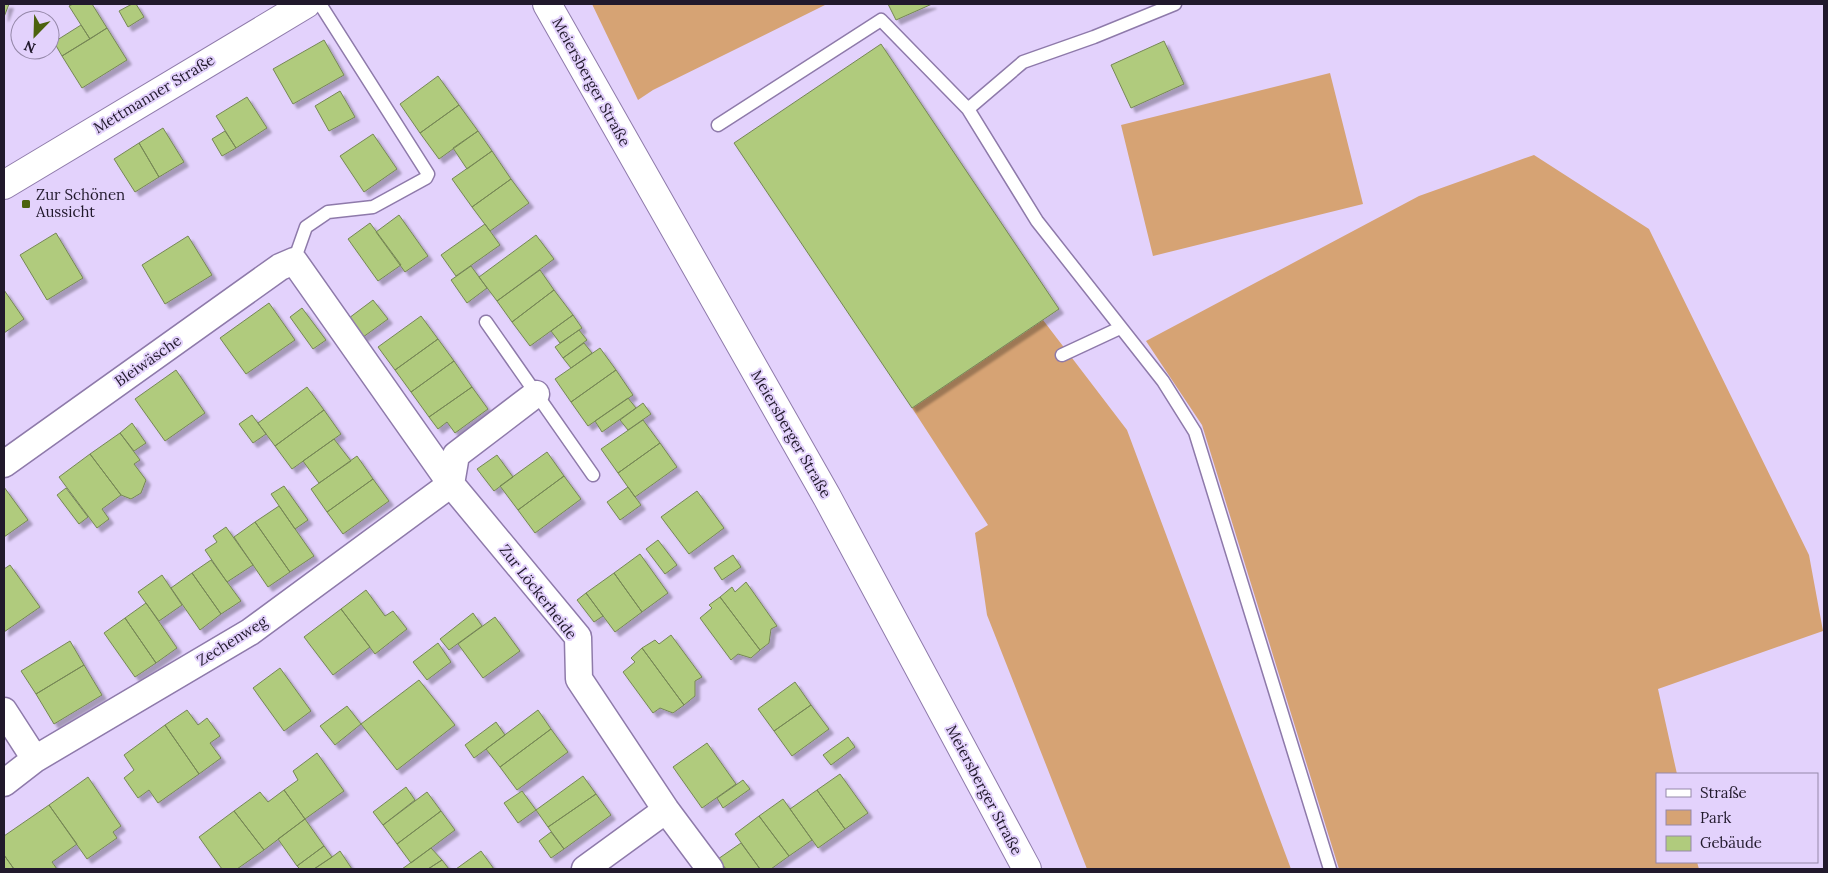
<svg xmlns="http://www.w3.org/2000/svg" width="1828" height="873" font-family="Lora,serif">
<defs>
<filter id="shadow"><feDropShadow dx="4.5" dy="4.5" stdDeviation="1" flood-color="#0004"/></filter>
</defs>
<rect width="100%" height="100%" fill="#e3d2fc"/>
<path fill="#d6a374" d="M592 4H827L653 90 638 100Z
M1330 73 1363 204 1153 256 1121 125Z
M1534 155 1649 229 1809 555 1823 631 1658 689 1677 774H1657V862H1697L1699 869H1339L1202 425 1146 341 1419 196Z
M1043 320 1127 430 1291 869H1087L987 615 975 533 988 525 912 408Z"/>
<path fill="#b0cb7d" stroke="#768755" filter="url(#shadow)" d="M4 4H9L4 17Z
M73 4H92L107 28 90 39 69 6Z
M132 4H136L144 17 128 27 119 11Z
M888 4H932L896 20Z
M81 25 90 39 62 56 54 42Z
M107 28 127 60 82 88 62 56Z
M324 40 344 75 293 104 273 69Z
M1164 41 1184 84 1131 108 1111 65Z
M881 44 1059 309 912 408 734 143Z
M438 76 459 105 420 133 400 104Z
M340 91 355 117 329 131 315 106Z
M247 97 267 128 236 148 216 116Z
M459 105 478 131 439 159 420 133Z
M163 128 184 162 159 177 139 143Z
M225 131 236 148 222 156 212 139Z
M478 131 492 151 467 169 453 148Z
M373 134 397 169 364 192 340 156Z
M139 143 159 177 135 192 114 159Z
M492 151 511 179 472 207 452 179Z
M511 179 529 203 490 231 472 207Z
M399 215 428 256 405 272 376 232Z
M370 223 401 265 378 281 348 239Z
M485 224 500 245 456 276 441 255Z
M56 233 83 278 47 300 20 255Z
M536 235 554 259 497 301 479 277Z
M188 236 212 275 165 304 142 265Z
M471 266 487 288 467 303 451 280Z
M540 270 554 290 512 322 497 301Z
M4 290 24 319 4 333Z
M554 290 573 315 530 346 512 322Z
M373 300 388 319 359 340 345 321Z
M269 303 295 340 246 374 220 338Z
M302 308 326 340 313 349 290 317Z
M573 315 582 328 560 343 551 331Z
M421 316 438 339 395 370 378 347Z
M579 330 587 340 563 358 555 347Z
M438 339 454 361 411 392 395 370Z
M584 343 592 353 571 368 563 358Z
M600 348 616 370 571 402 555 379Z
M454 361 472 387 429 417 411 392Z
M176 370 205 413 165 441 135 399Z
M616 370 633 395 588 426 571 402Z
M307 387 324 410 275 446 258 423Z
M472 387 488 409 455 433 447 422 438 429 429 417Z
M628 398 636 408 602 432 595 421Z
M643 403 651 414 628 430 620 420Z
M324 410 341 434 292 469 275 446Z
M252 415 266 434 253 443 239 424Z
M643 420 660 443 618 473 601 449Z
M132 423 146 443 134 451 120 433Z
M120 433 140 460 134 464 146 480 141 493 131 499 121 495 90 454Z
M334 439 351 461 319 483 303 461Z
M660 443 677 467 635 497 618 473Z
M547 452 564 476 518 510 500 486Z
M90 454 121 495 102 509 109 519 97 528 59 477Z
M497 455 513 477 494 491 477 469Z
M357 456 373 479 327 512 311 489Z
M564 476 581 499 535 533 518 510Z
M373 479 389 501 343 534 327 512Z
M284 486 308 520 295 529 271 494Z
M4 487 28 520 4 537Z
M628 487 641 505 620 520 607 502Z
M66 488 88 517 79 524 57 495Z
M697 491 724 528 689 554 661 517Z
M279 506 314 556 290 572 255 522Z
M255 522 290 572 268 587 234 537Z
M226 527 253 565 227 582 205 550 217 542 213 536Z
M658 540 677 565 665 574 646 549Z
M640 554 668 593 642 612 614 573Z
M733 555 741 567 722 580 714 568Z
M211 560 241 601 221 614 192 573Z
M10 565 40 607 4 632V569Z
M192 573 221 614 200 630 171 588Z
M614 573 642 612 615 632 586 593Z
M162 575 182 605 159 621 138 592Z
M746 582 777 626 771 629 769 643 760 650 720 597 732 587 735 592Z
M366 590 385 616 393 611 407 629 375 654 341 609Z
M586 593 603 616 594 622 577 600Z
M720 597 760 650 751 658 738 654 731 660 700 618 712 608 709 605Z
M146 603 177 648 156 663 125 618Z
M341 609 370 647 333 675 304 637Z
M473 613 482 626 449 650 440 639Z
M495 617 520 651 483 678 458 644Z
M125 618 156 663 135 677 104 633Z
M671 635 702 677 695 681V696L684 705 642 648 655 640 659 644Z
M70 641 84 665 36 694 21 671Z
M438 643 451 662 427 680 413 662Z
M642 648 684 705 673 713 660 708 653 713 623 672 635 662 631 658Z
M84 665 102 695 54 724 36 694Z
M280 668 311 711 284 731 253 688Z
M419 680 455 725 397 770 361 724Z
M795 682 811 705 774 731 758 709Z
M811 705 829 729 792 756 774 731Z
M347 706 361 724 335 745 320 726Z
M187 710 198 725 207 718 220 736 210 743 221 758 199 774 165 725Z
M538 710 551 729 500 767 486 749Z
M496 722 505 735 474 758 465 745Z
M165 725 199 774 158 803 149 790 138 798 124 778 134 770 124 755Z
M551 729 568 752 517 790 500 767Z
M848 737 855 747 831 765 823 755Z
M707 743 736 784 702 808 673 767Z
M317 753 344 791 305 819 284 790 298 780 293 771Z
M840 774 868 813 845 829 817 790Z
M583 776 596 794 548 827 536 810Z
M88 777 121 826 113 832 117 838 87 859 49 805Z
M743 780 750 789 723 808 717 798Z
M406 787 415 800 383 825 373 812Z
M284 790 305 819 264 850 234 811 260 792 268 802Z
M817 790 845 829 818 848 790 809Z
M522 791 536 810 518 823 504 803Z
M427 792 441 811 397 844 383 825Z
M596 794 611 815 564 849 548 827Z
M783 799 812 840 789 856 759 816Z
M49 805 77 844 52 862 57 869H14L4 855V836Z
M234 811 264 850 237 869H222L199 837Z
M441 811 455 830 411 863 397 844Z
M759 816 789 856 771 869H760L735 834Z
M305 819 324 846 297 866 278 839Z
M551 832 564 849 551 858 539 841Z
M741 843 760 869H726L718 859Z
M324 846 332 857 314 869H300L297 866Z
M431 848 442 860 428 869H402Z
M340 851 352 869H314L332 857Z
M481 851 494 869H456Z
M4 855 14 869H4Z
M442 860 449 869H428Z"/>
<g fill="none" stroke-linecap="round" stroke-linejoin="round">
<g stroke="#8e7aaa" stroke-width="15">
<path id="lane" d="M1175 4 1094 37 1023 62 968 109 1037 221 1163 381 1195 432 1330 869
M718 125 881 20 968 109
M294 261 306 227 328 212 373 207 426 178 428 174 320 4
M486 322 593 475
M1062 355 1120 328"/>
</g>
<g stroke="#8e7aaa" stroke-width="29">
<path id="street" d="M4 464 280 267 294 261 451 484 578 637 579 679 666 810 710 869
M4 711 35 759
M4 783 35 759 250 632 451 484 456 455 536 394
M585 869 666 810"/>
</g>
<g stroke="#8e7aaa" stroke-width="30">
<path id="secondary" d="M547 4 827 497 1027 869
M4 185 306 4"/>
</g>
<use href="#lane" stroke="#fff" stroke-width="12"/>
<use href="#street" stroke="#fff" stroke-width="26"/>
<use href="#secondary" stroke="#fff" stroke-width="28"/>
</g>
<rect fill="#4c620e" stroke="#e3d2fc" stroke-width="2" x="21" y="199" width="10" height="10" rx="2.5"/>
<g text-anchor="middle" stroke-width="4" stroke-linejoin="round" paint-order="stroke">
<g font-size="15" fill="#21192c" stroke="#e3d2fc">
<text transform="translate(591 82) rotate(61)" y="5">Meiersberger Straße</text>
<text transform="translate(154 94) rotate(-31)" y="5">Mettmanner Straße</text>
<text transform="translate(148 361) rotate(-35)" y="5">Bleiwäsche</text>
<text transform="translate(791 434) rotate(60)" y="5">Meiersberger Straße</text>
<text transform="translate(538 592) rotate(52)" y="5">Zur Löckerheide</text>
<text transform="translate(232 641) rotate(-32)" y="5">Zechenweg</text>
<text transform="translate(984 790) rotate(62)" y="5">Meiersberger Straße</text>
</g>
<g font-size="15" fill="#21192c" stroke="#e3d2fc" text-anchor="start">
<text x="36" y="200">Zur Schönen<tspan x="36" dy="17">Aussicht</tspan></text>
</g>
</g>
<rect width="1828" height="873" fill="none" stroke="#21192c" stroke-width="10"/>
<rect x="1656" y="773" width="162" height="90" fill="#e3d2fc" stroke="#9588a9"/>
<rect x="1666" y="789" width="25" height="8" fill="#ffffff" stroke="#9588a9"/>
<text x="1700" y="798" font-size="15" fill="#21192c">Straße</text>
<rect x="1666" y="810" width="25" height="15" fill="#d6a374" stroke="#9588a9"/>
<text x="1700" y="823" font-size="15" fill="#21192c">Park</text>
<rect x="1666" y="836" width="25" height="15" fill="#b0cb7d" stroke="#9588a9"/>
<text x="1700" y="848" font-size="15" fill="#21192c">Gebäude</text>
<g transform="translate(35 35) rotate(203)"><circle r="24" fill="#e3d2fc" stroke="#9588a9"/>
<path d="M0-4L9 19L0 12L-9 19Z" fill="#4c620e"/>
<text y="-8" font-size="14" font-weight="bold" text-anchor="middle" fill="#21192c">N</text>
</g>
</svg>
